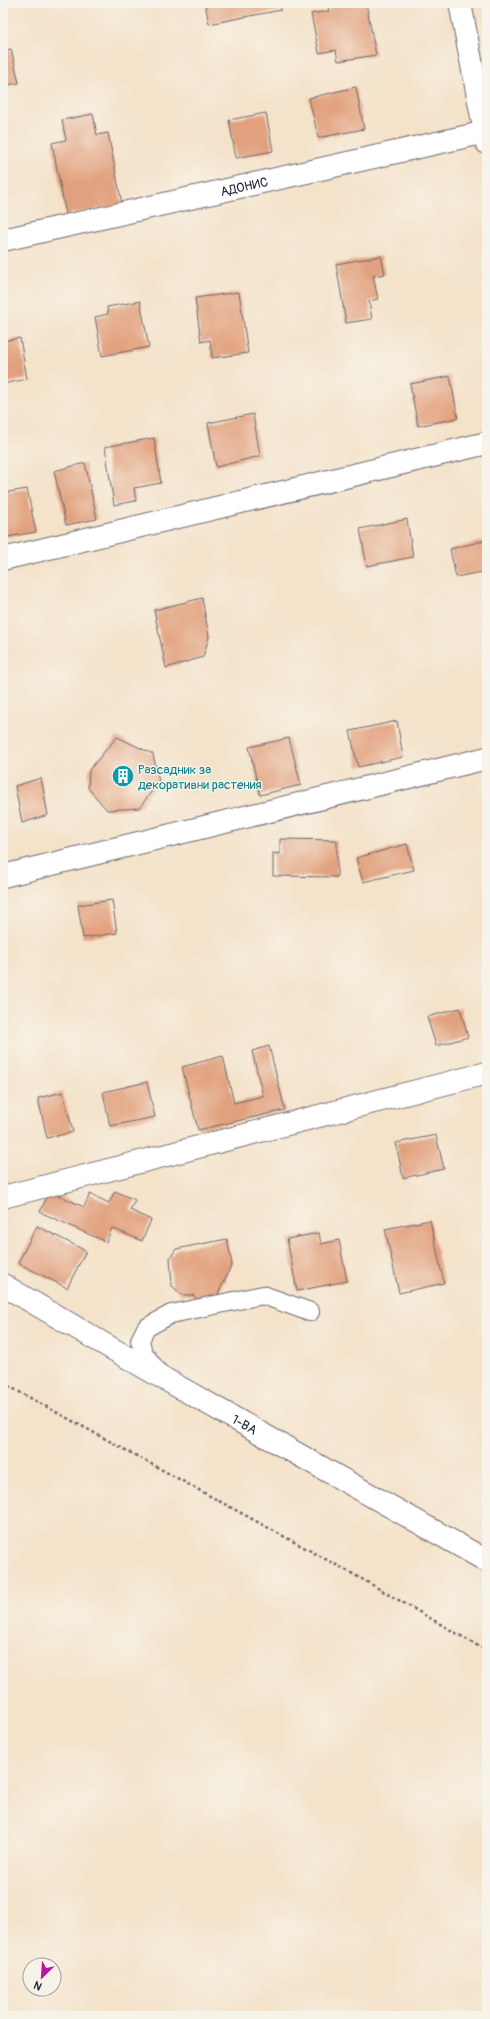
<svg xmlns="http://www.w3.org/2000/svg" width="490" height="2019" font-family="Pangolin,sans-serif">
<rect width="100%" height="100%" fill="#f7f3e8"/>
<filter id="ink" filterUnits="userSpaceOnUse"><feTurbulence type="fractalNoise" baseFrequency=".025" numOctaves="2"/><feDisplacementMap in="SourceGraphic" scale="8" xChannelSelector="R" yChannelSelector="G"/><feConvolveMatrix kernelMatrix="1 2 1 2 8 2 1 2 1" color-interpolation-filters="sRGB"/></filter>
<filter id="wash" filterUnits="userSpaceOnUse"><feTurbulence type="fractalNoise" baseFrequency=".012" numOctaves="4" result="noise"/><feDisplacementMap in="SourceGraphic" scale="16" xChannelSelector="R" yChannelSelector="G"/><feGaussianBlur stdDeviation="0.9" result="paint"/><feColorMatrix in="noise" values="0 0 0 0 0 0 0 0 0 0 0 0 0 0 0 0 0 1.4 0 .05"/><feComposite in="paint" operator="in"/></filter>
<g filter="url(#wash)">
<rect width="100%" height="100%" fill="#f4e2c9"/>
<g id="blocks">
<path fill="#e2a17e" d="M205 3H279L281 10 209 24Z
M327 3H366L376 55 338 61 336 50 319 53 311 14 329 11Z
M11 49 19 83 3 86V51Z
M356 87 364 129 318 138 309 98Z
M266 113 273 151 236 158 229 120Z
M93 114 97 135 108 133 122 204 66 215 52 143 66 140 62 120Z
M381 256 385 274 373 276 378 299 369 301 372 319 346 323 336 264Z
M239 292 248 353 212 358 210 340 201 342 195 298Z
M140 301 149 347 102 356 95 317 108 314 107 307Z
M20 338 27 379 3 384V341Z
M450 376 458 418 418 426 410 384Z
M253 414 260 456 216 467 208 423Z
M154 438 161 483 134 488 136 501 114 505 105 447Z
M85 463 97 519 66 525 54 471Z
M27 489 36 532 7 537 3 517V493Z
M407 519 413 557 367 566 360 529Z
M487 540V571L456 577 450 549Z
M202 598 209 637 203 657 166 668 154 610Z
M397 721 403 757 358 767 350 731Z
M117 737 153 754 159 782 139 808 107 810 88 788 89 770Z
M289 738 301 785 260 795 249 747Z
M41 778 48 815 22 823 15 786Z
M280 839 337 840V877L273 876V853L280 854Z
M407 844 414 870 363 882 356 858Z
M112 900 117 933 83 938 78 905Z
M460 1008 468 1037 436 1046 427 1017Z
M269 1046 285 1110 198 1130 182 1067 223 1056 234 1103 263 1096 252 1051Z
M147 1082 155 1117 110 1126 103 1092Z
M63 1092 73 1132 47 1138 38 1098Z
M436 1135 444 1169 403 1178 396 1143Z
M49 1191 84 1207 90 1194 109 1203 115 1191 135 1200 130 1210 151 1220 142 1241 112 1228 106 1242 40 1212Z
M430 1220 444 1283 399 1293 385 1229Z
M37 1226 86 1251 67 1288 18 1263Z
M319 1233 321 1244 339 1240 347 1281 297 1291 287 1239Z
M227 1239 232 1264 217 1296 197 1300 193 1295H182L172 1286 170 1258 176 1249Z"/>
</g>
</g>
<g filter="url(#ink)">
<use href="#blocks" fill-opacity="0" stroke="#6c656d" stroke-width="1"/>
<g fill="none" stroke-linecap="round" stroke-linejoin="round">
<g stroke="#6c656d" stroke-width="20">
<path id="lane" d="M159 1373 143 1353 140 1340 146 1328 171 1314 263 1295 310 1312"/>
</g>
<g stroke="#6c656d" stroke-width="24">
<g id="street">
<path d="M460 3 487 143"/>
<path id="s1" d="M3 240 486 132"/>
<path d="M3 559 487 443"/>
<path d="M3 876 487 758"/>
<path d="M3 1197 487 1073"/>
<path id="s2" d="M3 1285 147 1369 487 1561"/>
</g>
</g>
<path stroke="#6c656d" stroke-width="2.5" stroke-dasharray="3 3" stroke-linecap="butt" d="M3 1383 362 1579 487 1651"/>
<use href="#lane" stroke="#fff" stroke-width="18"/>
<use href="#street" stroke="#fff" stroke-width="22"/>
</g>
</g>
<defs>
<g id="building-disc" transform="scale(1.15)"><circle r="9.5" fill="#0f9aa8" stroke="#f7f3e8"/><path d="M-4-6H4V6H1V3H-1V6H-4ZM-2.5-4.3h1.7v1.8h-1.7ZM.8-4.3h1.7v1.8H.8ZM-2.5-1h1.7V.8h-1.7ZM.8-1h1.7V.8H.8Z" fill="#fff"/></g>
</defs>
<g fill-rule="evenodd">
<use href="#building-disc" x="123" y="776"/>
</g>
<g text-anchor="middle" stroke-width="3" stroke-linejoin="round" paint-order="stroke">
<g font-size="13" fill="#22223b" stroke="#f7f3e8">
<text dy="5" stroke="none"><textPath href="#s1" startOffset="247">АДОНИС</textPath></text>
<text dy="5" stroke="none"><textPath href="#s2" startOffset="279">1-ВА</textPath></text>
</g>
<g font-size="13" fill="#0d838f" stroke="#f7f3e8" text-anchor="start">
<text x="138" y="774">Разсадник за<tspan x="138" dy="15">декоративни растения</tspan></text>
</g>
</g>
<rect width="490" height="2019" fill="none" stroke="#f7f3e8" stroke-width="16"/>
<g transform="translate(42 1977) rotate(205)"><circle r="19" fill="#f7f3e8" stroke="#a29fa3"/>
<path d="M0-3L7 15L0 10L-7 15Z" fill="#b5179e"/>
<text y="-6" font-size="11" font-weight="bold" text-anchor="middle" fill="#22223b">N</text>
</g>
</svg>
